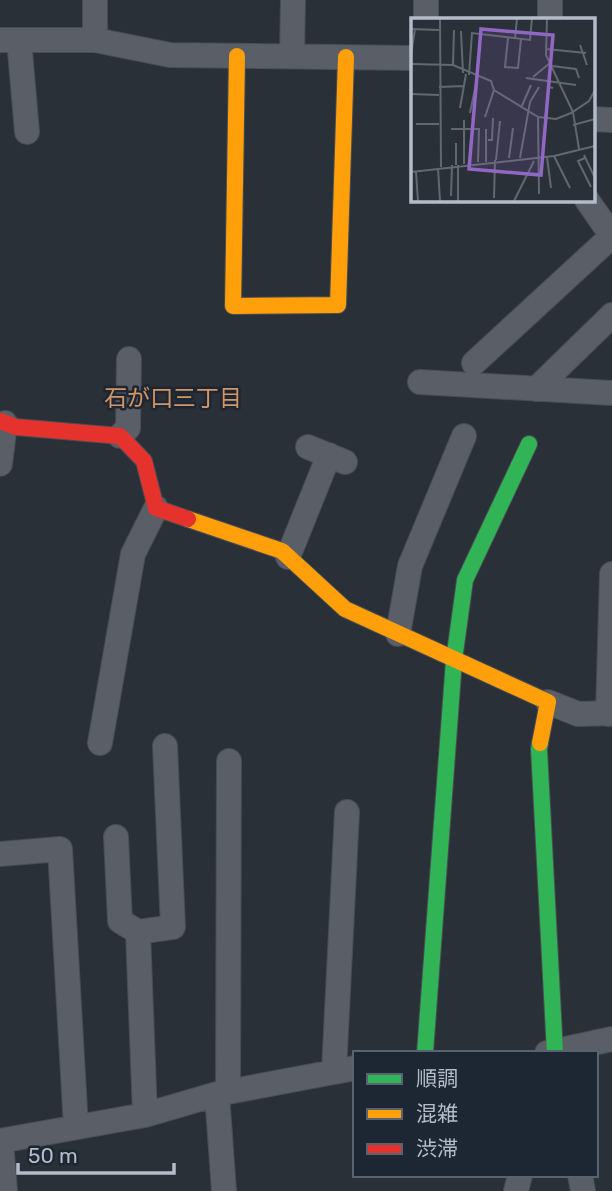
<svg xmlns="http://www.w3.org/2000/svg" width="612" height="1191" font-family="Rubik,'Noto Sans JP',sans-serif">
<rect width="100%" height="100%" fill="#2a3038"/>
<g fill="none" stroke-linecap="round" stroke-linejoin="round">
<g stroke="#484c53" stroke-width="26">
<path id="street" d="M95 0V40
M426 0V19
M550 0V19
M0 40H95L170 55 412 58
M19 40 27 132
M292 56 293 0
M593 119 612 120
M587 200 612 236
M474 363 612 236
M420 382 612 393
M536 389 612 315
M120 436 128 428 129 359
M308 447 345 462
M0 464 5 423
M288 557 329 455
M398 634 410 566 464 436
M548 702 578 714 612 713
M608 714 612 574
M100 743 133 554 156 508
M116 837 120 921 138 932 145 1115
M0 854 60 849 76 1127
M138 932 173 927 165 746
M547 1053 612 1039
M334 1071 347 812
M228 1092 229 761
M217 1094 224 1191
M0 1141 145 1115 217 1094 355 1068
M1 1141 5 1191
M580 1175 583 1191
M516 1191 520 1175"/>
</g>
<g stroke="#484c53" stroke-width="18">
<path id="fast" d="M540 743 539 749 555 1053
M425 1053 454 660 465 580 529 444"/>
</g>
<g stroke="#484c53" stroke-width="18">
<path id="slow" d="M237 56 233 306 338 305 346 57
M188 519 282 551 345 609 548 702 540 743"/>
</g>
<g stroke="#484c53" stroke-width="18">
<path id="jam" d="M0 421 16 427 120 436 144 461 156 508 188 519"/>
</g>
<use href="#street" stroke="#5a5e66" stroke-width="24"/>
<use href="#fast" stroke="#30b455" stroke-width="16"/>
<use href="#slow" stroke="#ff9f0a" stroke-width="16"/>
<use href="#jam" stroke="#e5322d" stroke-width="16"/>
</g>
<g text-anchor="middle" stroke-width="5" stroke-linejoin="round" paint-order="stroke">
<g font-size="23" fill="#d59563" stroke="#1d2633">
<text x="173" y="406">石が口三丁目</text>
</g>
</g>
<g transform="translate(411 18)">
<rect width="184" height="184" fill="#2a3038"/>
<path fill="none" stroke="#616872" stroke-width="2" d="M29 0 30 149M136 0 135 37 162 94 168 131M0 11 28 12M50 13 52 55M97 20 94 49 107 50 110 21M104 21 106 0M169 27 176 47M135 31 175 35M0 37 4 11M0 46 42 47 80 63 83 72 127 99 128 176M42 47 43 12M141 48 165 51 168 60M58 57 61 15 119 22 121 0M122 59 139 45M115 60 165 67M28 69 53 68M0 76 28 77M49 90 55 56M110 90 120 67M59 95 66 61M74 99 83 72M127 99 145 101 160 95 178 83 184 72M134 101 138 69 142 70M53 102V146M5 106H28M162 107 184 101M40 111H68L67 144M75 111V144M77 122H81L82 100M173 137 184 160M143 138 159 170M136 139 140 170M98 140 102 110M109 140 119 84 128 69M174 140 167 143 180 169M85 142 89 103M45 147V125M47 147V183M27 150 29 183M0 154 143 138 184 128M5 154 7 183M40 178 41 147M83 180 84 142M103 183 123 143"/>
<path fill="#9266c3" fill-opacity="0.15" stroke="#9266c3" stroke-width="3.5" d="M70 11 142 17 130 157 58 151Z"/>
<rect width="184" height="184" fill="none" stroke="#b4bcc9" stroke-width="3.5"/>
</g>
<rect x="353" y="1051" width="245" height="126" fill="#1d2633" stroke="#59626f" stroke-width="2"/>
<rect x="367" y="1074" width="35" height="10" fill="#30b455" stroke="#59626f" stroke-width="2"/>
<text x="416" y="1086" font-size="21" fill="#b4bcc9">順調</text>
<rect x="367" y="1109" width="35" height="10" fill="#ff9f0a" stroke="#59626f" stroke-width="2"/>
<text x="416" y="1121" font-size="21" fill="#b4bcc9">混雑</text>
<rect x="367" y="1144" width="35" height="10" fill="#e5322d" stroke="#59626f" stroke-width="2"/>
<text x="416" y="1156" font-size="21" fill="#b4bcc9">渋滞</text>
<path d="M18 1163v10h156v-10" fill="none" stroke="#b4bcc9" stroke-width="3.5"/>
<text x="28" y="1163" font-size="21" fill="#b4bcc9" stroke="#1d2633" stroke-width="5" paint-order="stroke">50 m</text>
</svg>
